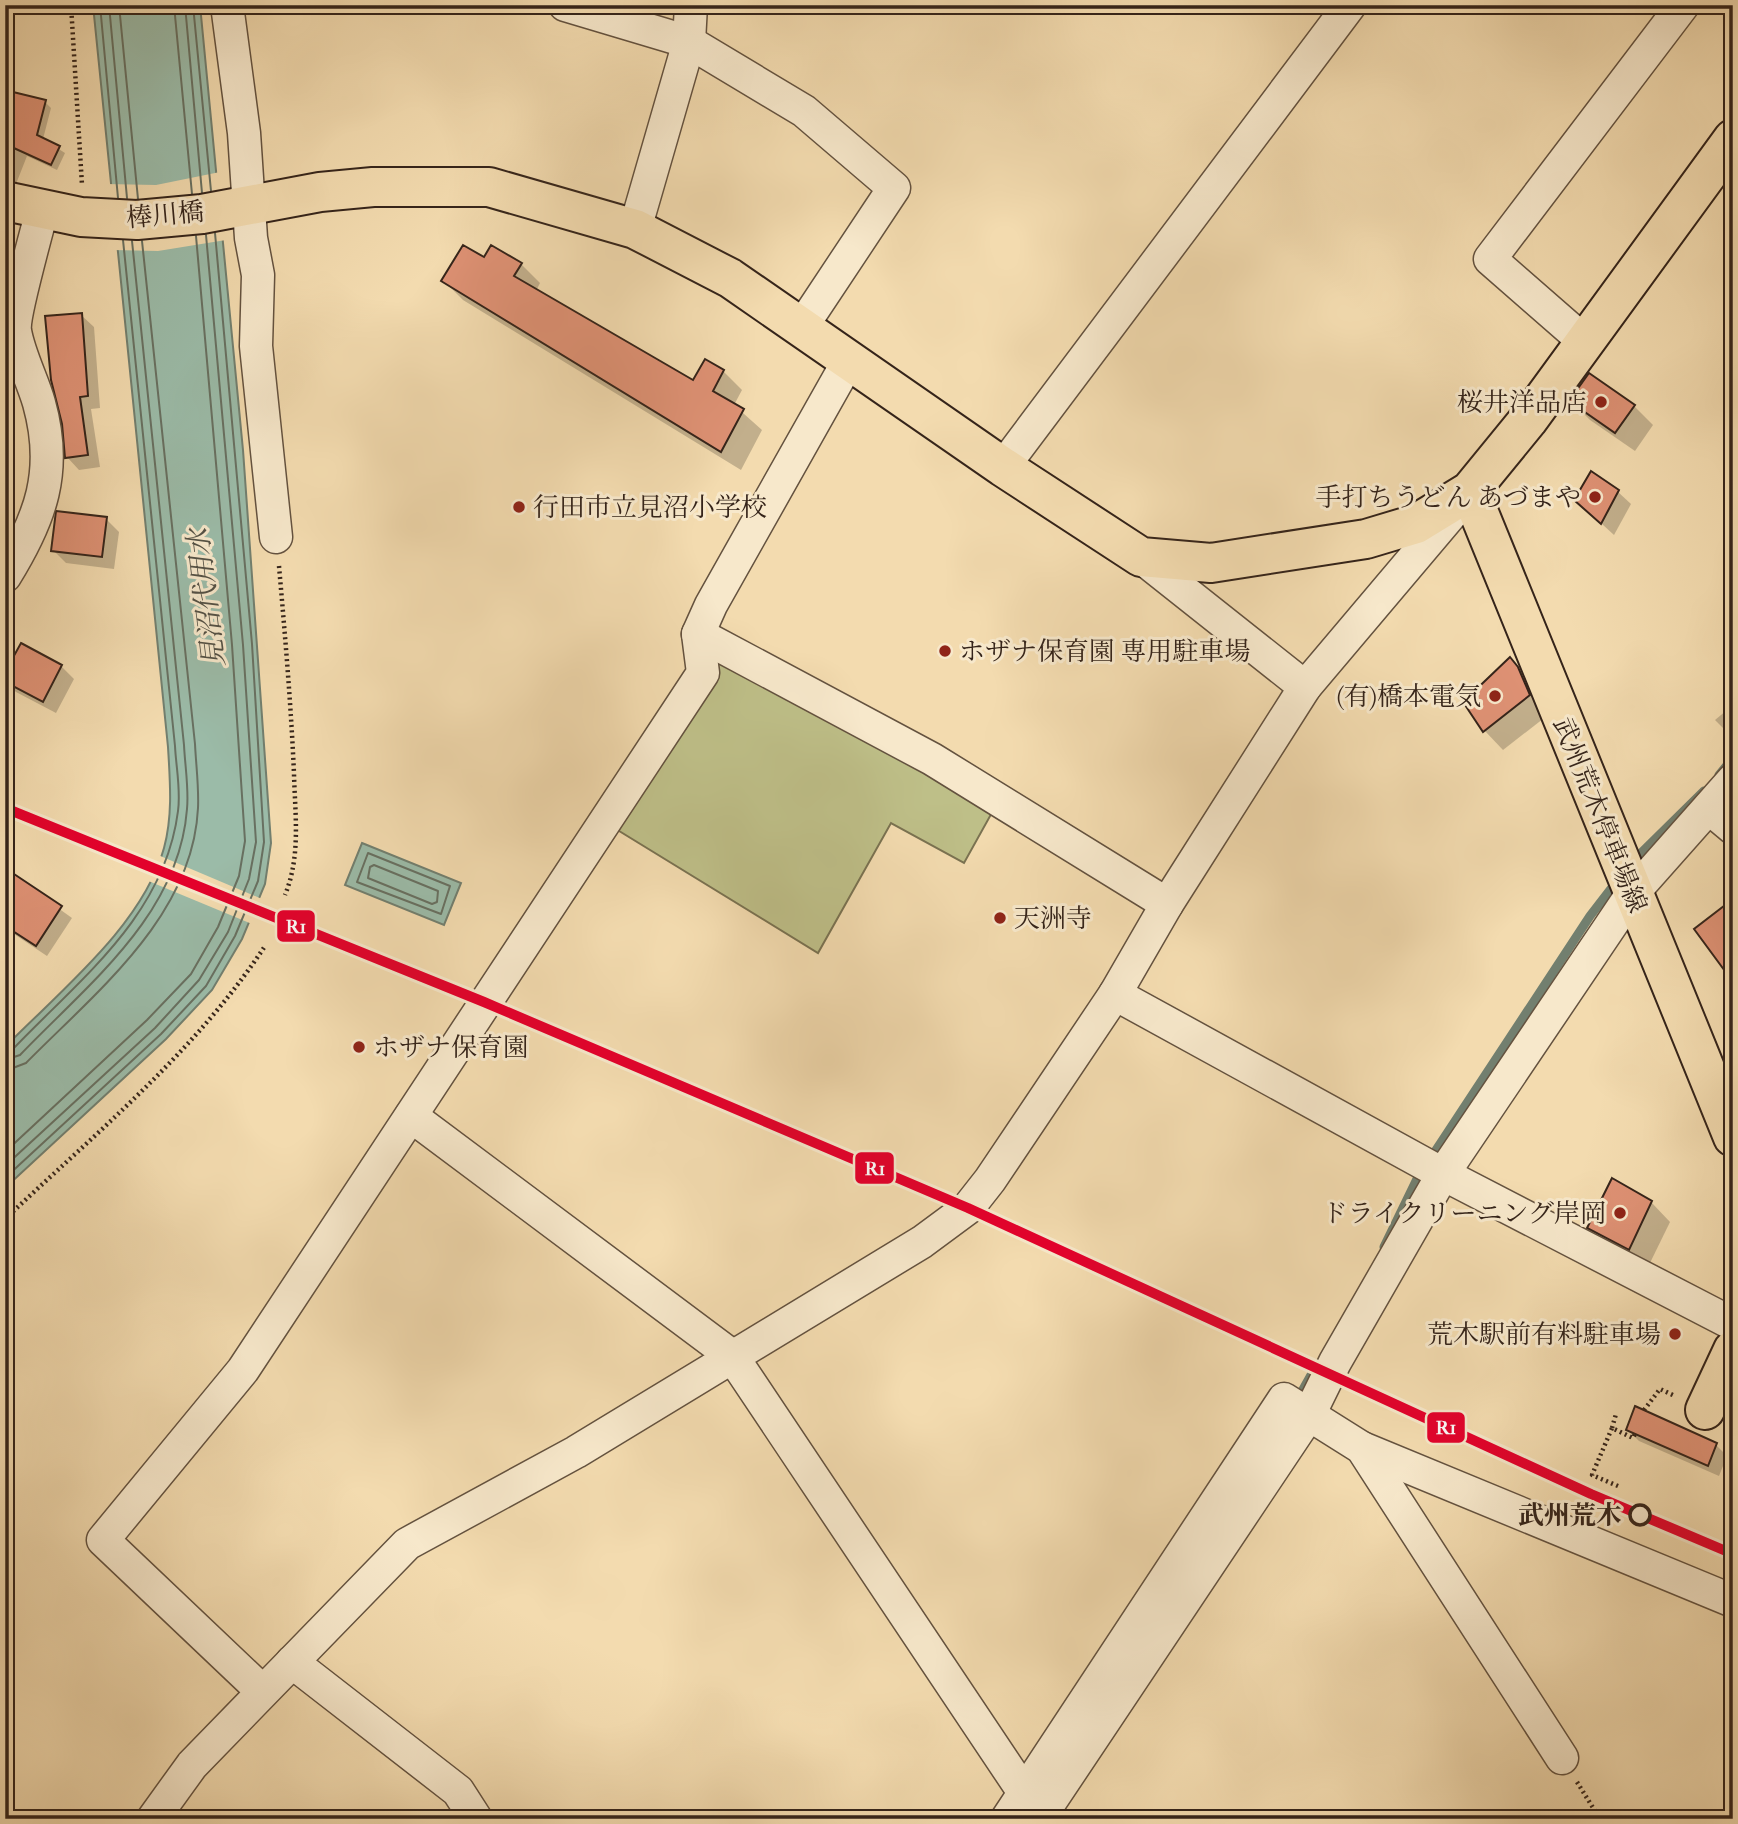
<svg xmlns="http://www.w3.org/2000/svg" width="1738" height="1824" viewBox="0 0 1738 1824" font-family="'IM FELL French Canon','Noto Serif JP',serif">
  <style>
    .green { fill: #bebf88; stroke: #7a7251; stroke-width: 2 }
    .water { fill: #9bbba8; stroke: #727f6f; stroke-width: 2 }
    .pier { fill: #f3dbaf }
    .shadow { fill: #0003 }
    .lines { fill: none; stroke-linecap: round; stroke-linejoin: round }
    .shore { stroke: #687061; stroke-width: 2 }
    .stream { stroke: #727f6f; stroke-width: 9 }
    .building { fill: #de9174; stroke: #35241a; stroke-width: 2 }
    .minor-casing { stroke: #64523f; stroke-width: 35 }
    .major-casing { stroke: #35241a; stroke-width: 42 }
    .path { stroke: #35241a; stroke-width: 4.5; stroke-dasharray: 2 3.5; stroke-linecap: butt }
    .minor { stroke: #f7e8cb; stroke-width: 32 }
    .major { stroke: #f3dbaf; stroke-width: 38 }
    .rail-1-casing { stroke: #f7e8cb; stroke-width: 16 }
    .rail-1 { stroke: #e4002b; stroke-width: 10 }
    .poi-dot { fill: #8f2418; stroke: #f7e8cb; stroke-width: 2.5 }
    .stop-dot { fill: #f7e8cb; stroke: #35241a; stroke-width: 3.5 }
    .labels { text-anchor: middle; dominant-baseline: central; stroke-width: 6; stroke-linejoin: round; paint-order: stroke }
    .street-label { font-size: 26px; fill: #35241a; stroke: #f7e8cb }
    .poi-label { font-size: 26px; fill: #35241a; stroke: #f7e8cb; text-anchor: end }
    .stop-label { font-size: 26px; font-weight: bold; fill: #35241a; stroke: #f7e8cb; text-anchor: end }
    .water-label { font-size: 28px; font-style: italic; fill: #545145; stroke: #f7e8cb }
    .line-badge { stroke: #f7e8cb; stroke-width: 2.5 }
    .badge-label { font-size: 19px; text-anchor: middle; font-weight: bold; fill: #fff }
  </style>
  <rect width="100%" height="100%" fill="#f3dbaf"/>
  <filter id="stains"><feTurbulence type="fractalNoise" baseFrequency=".00286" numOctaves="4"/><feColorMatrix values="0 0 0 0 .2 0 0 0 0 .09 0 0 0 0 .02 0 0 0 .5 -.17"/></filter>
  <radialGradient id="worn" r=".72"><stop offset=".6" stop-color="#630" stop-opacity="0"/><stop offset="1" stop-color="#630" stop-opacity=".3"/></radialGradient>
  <polygon class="green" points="721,657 994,809 964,863 891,823 818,953 611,826"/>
  <g class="water">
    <path d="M93,5H200L243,450L271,843L265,884L242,939L212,990L166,1039L5,1188V1047C60,991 143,925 164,848C173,815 170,781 168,747Z"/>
    <polygon points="362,843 461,883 444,925 345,885"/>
  </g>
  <g class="pier">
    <polygon points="220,172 226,240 158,251 113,250 106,184 156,185"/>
    <polygon points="158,855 262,899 252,924 146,880"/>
  </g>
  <g class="shadow">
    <polygon points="17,94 45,102 51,108 43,139 65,153 57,170 27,156 16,184 5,181 5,109"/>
    <polygon points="484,260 521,264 540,283 536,291 694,382 723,371 742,390 734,405 762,430 741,470 463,300 444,281"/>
    <polygon points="81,315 94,327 100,408 91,409 100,467 79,470 67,457"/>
    <polygon points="1571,401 1634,406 1653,425 1635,451 1590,420"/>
    <polygon points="1618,492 1631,504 1614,535 1589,512"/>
    <polygon points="106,519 119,532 114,569 66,563 53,550"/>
    <polygon points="21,645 61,666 74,679 56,713 16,692 7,684 5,688 5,676"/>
    <polygon points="1510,659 1529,678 1548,715 1503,750 1484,730"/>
    <polygon points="1733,705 1733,738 1715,720"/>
    <polygon points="5,870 72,918 47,956 5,928"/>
    <polygon points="1651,1202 1670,1222 1648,1267 1608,1247 1589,1227"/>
    <polygon points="1628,1430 1716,1445 1727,1456 1719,1476 1639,1441"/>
  </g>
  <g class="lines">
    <g class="shore">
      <polyline points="100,5 118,198"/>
      <polyline points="109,5 127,198"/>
      <polyline points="119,5 138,199"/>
      <polyline points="174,5 192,194"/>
      <polyline points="185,5 202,193"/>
      <polyline points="193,5 211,191"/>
      <polygon points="368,853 450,886 441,914 357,882"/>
      <polygon points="374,865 438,891 437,902 432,904 368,878 370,867"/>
      <path d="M5,1052L13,1049C81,978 165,915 178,811C181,790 176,767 175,746L123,240"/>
      <path d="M5,1060L20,1055C88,984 179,915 187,809C189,789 185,766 184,745L132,241"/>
      <path d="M5,1071L26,1063C96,992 193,916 198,808C199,787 196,765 195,744L142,241"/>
      <polyline points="5,1152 147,1020 191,974 218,927 239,876 245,841 232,645 196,236"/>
      <polyline points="5,1166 155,1028 199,980 228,932 249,879 256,842 243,645 206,235"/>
      <polyline points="5,1178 161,1034 206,986 235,936 258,881 264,842 252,644 215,233"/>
    </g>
    <g class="stream">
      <polyline points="1719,775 1733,758"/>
      <polyline points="1632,862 1704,791"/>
      <polyline points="1384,1247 1417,1179 1590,916 1617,881"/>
      <polyline points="1296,1402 1315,1368"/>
    </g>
  </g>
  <g class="building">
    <polygon points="13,92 46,100 37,135 60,146 51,165 5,144 5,123"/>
    <polygon points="463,245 484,257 491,245 522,263 514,276 693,380 705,359 724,370 713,391 744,409 721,452 441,281"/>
    <polygon points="82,313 88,396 80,397 88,455 65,458 62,424 51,380 45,316"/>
    <polygon points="1589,373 1635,405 1615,433 1569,401"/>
    <polygon points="1591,471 1619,490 1601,524 1574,500"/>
    <polygon points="56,511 107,517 102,557 51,551"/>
    <polygon points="21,643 62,665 43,702 5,682 5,672"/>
    <polygon points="1510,657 1518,667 1530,695 1483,732 1463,702"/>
    <polygon points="5,868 62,906 36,946 5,926"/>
    <polygon points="1733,899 1733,982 1694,929"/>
    <polygon points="1612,1178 1652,1201 1629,1250 1587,1228"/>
    <polygon points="1635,1406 1717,1443 1708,1466 1626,1430"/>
  </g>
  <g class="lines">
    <defs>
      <g id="minor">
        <polyline points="227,5 244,133 251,238 258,275 256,346 276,537"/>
        <polyline points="565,5 689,42 804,111 894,188 801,328"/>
        <polyline points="635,229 689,42 691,5"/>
        <polyline points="1585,342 1490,259 1683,5"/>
        <polyline points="1003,467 1350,5"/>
        <polyline points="1141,557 1305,687"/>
        <path d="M5,576C41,518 58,471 39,403C32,379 19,355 15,331C13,317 37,230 42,211"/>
        <polyline points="698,634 932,759 1167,904"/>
        <polyline points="1709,808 1733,828"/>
        <polyline points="1115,994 1443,1174 1733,1324"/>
        <polyline points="411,1116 732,1356 1035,1809"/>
        <polyline points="1362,1448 1733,1601"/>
        <polyline points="292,1662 458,1791 476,1819"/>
        <polyline points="262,1691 103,1540 243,1370 703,673 698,634 711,605 849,360"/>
        <polyline points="1040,1817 1310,1413 1335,1362 1443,1174 1632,894 1733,780"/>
        <polyline points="153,1819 192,1765 407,1544 576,1452 922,1242 968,1208 990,1180 1115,994 1167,904 1305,687 1458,506"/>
        <polyline points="1007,1819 1284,1399 1362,1448 1562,1758"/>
      </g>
      <g id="major">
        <polyline points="5,201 81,217 137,220 202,214 320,192 373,187 489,187 635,229 730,278 1003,467 1141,557 1211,563 1366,539 1416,524 1470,491 1528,420 1733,139"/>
        <polyline points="1470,491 1733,1137"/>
        <polyline points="1705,1410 1733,1350"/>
      </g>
    </defs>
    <use href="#minor" class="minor-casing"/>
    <use href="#major" class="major-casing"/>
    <g class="path">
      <polyline points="71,5 82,185"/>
      <path d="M279,566C285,635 291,704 294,774C295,815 301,856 285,895"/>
      <path d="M5,1219C96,1133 196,1051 265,946"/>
      <polyline points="1644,1410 1660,1389 1675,1396"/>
      <polyline points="1612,1428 1616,1414"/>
      <polyline points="1618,1486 1592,1475 1612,1428 1633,1438 1635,1434"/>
      <polyline points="1577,1782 1600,1819"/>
    </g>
    <use href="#minor" class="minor"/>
    <use href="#major" class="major"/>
    <defs>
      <polyline id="rail-1" points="5,808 484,1002 968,1208 1591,1494 1733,1554"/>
    </defs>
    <use href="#rail-1" class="rail-1-casing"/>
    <use href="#rail-1" class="rail-1"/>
  </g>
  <g class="poi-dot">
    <circle cx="1601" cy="402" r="7"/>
    <circle cx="1595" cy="497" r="7"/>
    <circle cx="519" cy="507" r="7"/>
    <circle cx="945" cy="651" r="7"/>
    <circle cx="1495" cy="696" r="7"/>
    <circle cx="1000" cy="918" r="7"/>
    <circle cx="359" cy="1047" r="7"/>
    <circle cx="1620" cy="1213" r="7"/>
    <circle cx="1675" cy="1334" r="7"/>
  </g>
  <circle class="stop-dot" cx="1640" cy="1515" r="10"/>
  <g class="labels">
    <g class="street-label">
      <text transform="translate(165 215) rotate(-5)">棒川橋</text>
      <text transform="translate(1600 815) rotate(68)">武州荒木停車場線</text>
    </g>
    <g class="poi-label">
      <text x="1587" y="402">桜井洋品店</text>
      <text x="1581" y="497">手打ちうどん あづまや</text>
      <text x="533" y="507" text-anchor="start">行田市立見沼小学校</text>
      <text x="959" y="651" text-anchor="start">ホザナ保育園 専用駐車場</text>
      <text x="1481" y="696">(有)橋本電気</text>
      <text x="1014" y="918" text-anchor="start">天洲寺</text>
      <text x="373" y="1047" text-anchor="start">ホザナ保育園</text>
      <text x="1606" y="1213">ドライクリーニング岸岡</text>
      <text x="1661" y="1334">荒木駅前有料駐車場</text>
    </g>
    <g class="stop-label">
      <text x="1622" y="1515">武州荒木</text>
    </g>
    <g class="water-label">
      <text transform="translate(206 598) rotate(-97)">見沼代用水</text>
    </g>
  </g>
  <g class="line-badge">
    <rect x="276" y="909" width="40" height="34" rx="7" fill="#e4002b"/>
    <rect x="854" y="1151" width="41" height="34" rx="7" fill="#e4002b"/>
    <rect x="1426" y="1411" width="40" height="33" rx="7" fill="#e4002b"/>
  </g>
  <g class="badge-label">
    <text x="296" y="933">R1</text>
    <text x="875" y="1175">R1</text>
    <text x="1446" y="1434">R1</text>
  </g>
  <rect width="1738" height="1824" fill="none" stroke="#f3dbaf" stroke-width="28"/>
  <rect x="7" y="7" width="1724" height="1810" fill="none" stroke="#35241a" stroke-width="3.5"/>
  <rect x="14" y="14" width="1710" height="1796" fill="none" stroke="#35241a" stroke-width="2"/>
  <rect width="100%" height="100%" filter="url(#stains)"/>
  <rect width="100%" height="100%" fill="url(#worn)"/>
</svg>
